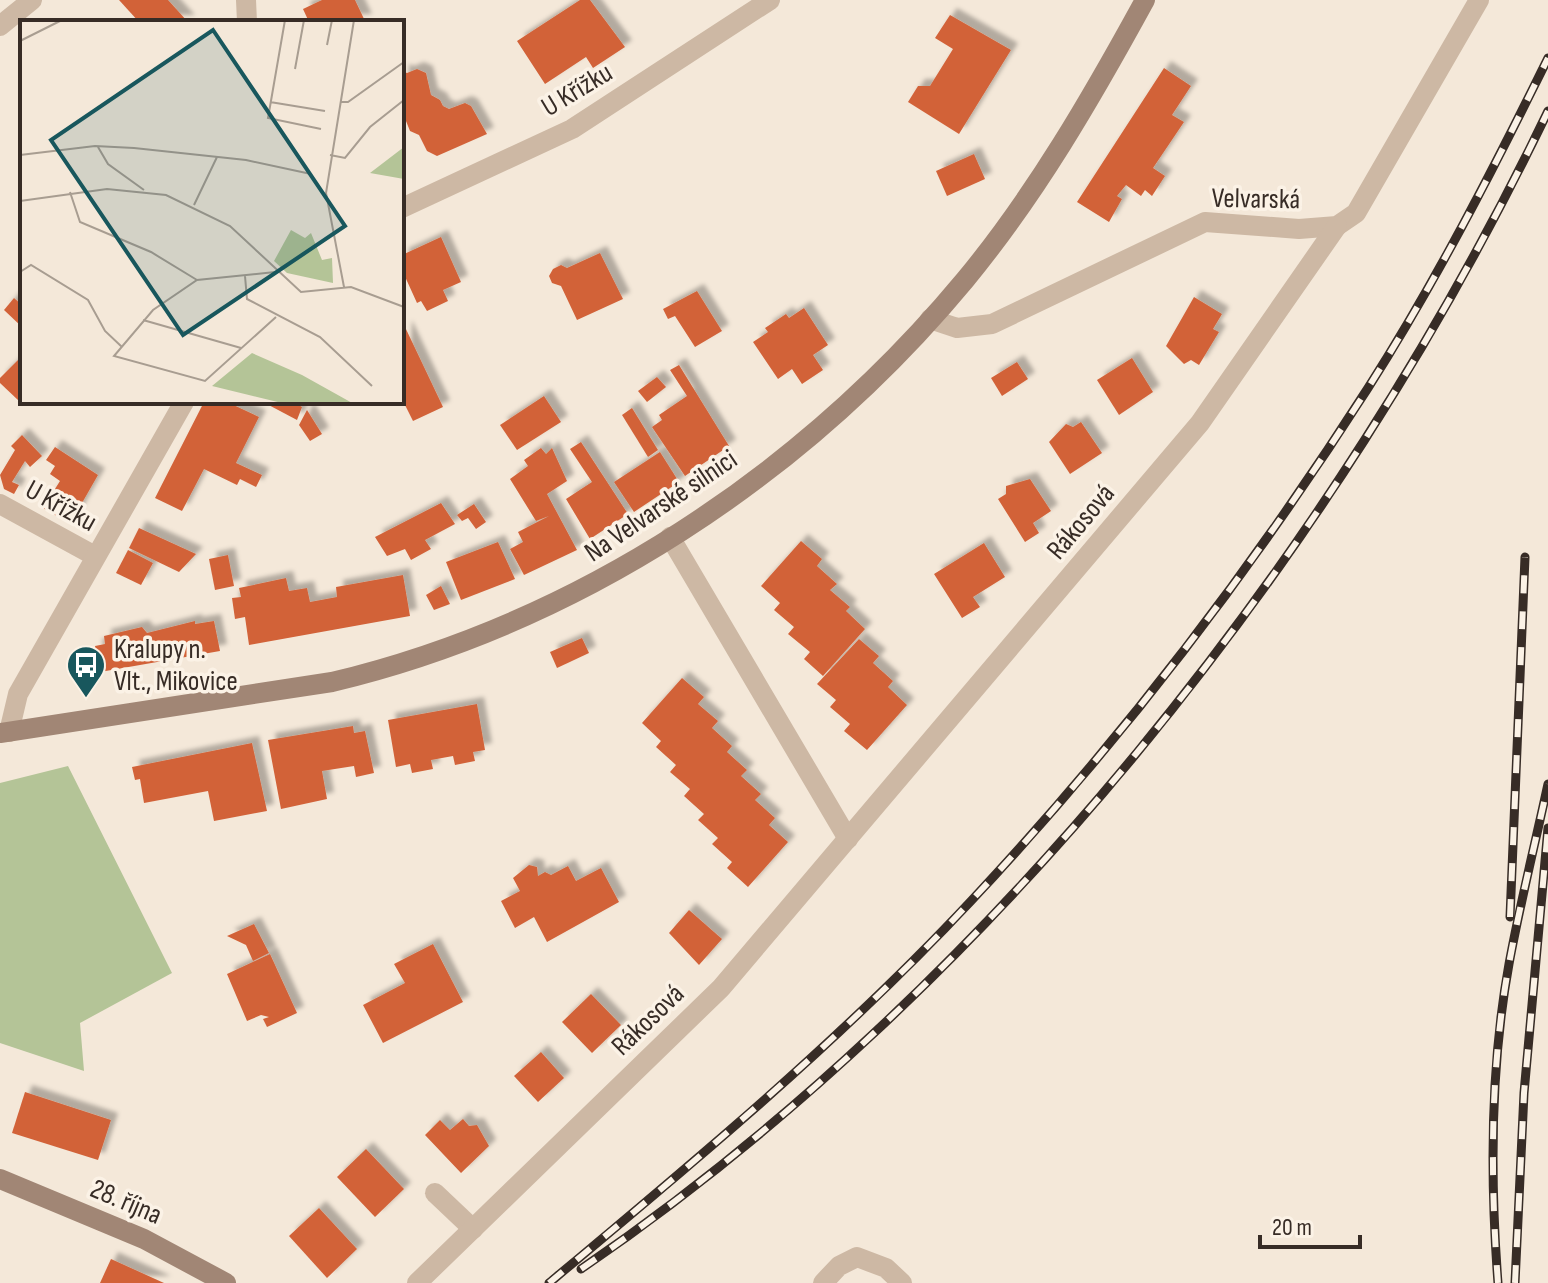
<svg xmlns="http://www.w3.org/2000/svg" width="1548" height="1283" viewBox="0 0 1548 1283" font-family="'Sofia Sans Condensed',sans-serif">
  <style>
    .green { fill: #b4c497 }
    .building { fill: #d26239; filter: url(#shadow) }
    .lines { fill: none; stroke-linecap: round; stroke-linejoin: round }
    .service { stroke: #cdb8a4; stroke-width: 20 }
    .minor { stroke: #cdb8a4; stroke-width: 20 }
    .secondary { stroke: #a18675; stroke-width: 20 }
    .rail-casing { stroke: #372c26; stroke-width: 9 }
    .rail { stroke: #fbf2e6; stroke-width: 6; stroke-dasharray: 18; stroke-linecap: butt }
    .labels { text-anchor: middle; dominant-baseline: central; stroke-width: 7; stroke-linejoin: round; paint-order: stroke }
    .street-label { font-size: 28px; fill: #372c26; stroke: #fbf2e6 }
    .poi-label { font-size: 28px; fill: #372c26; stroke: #fbf2e6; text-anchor: start }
    .inset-road { fill: none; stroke: #a89d91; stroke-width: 2 }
    .view { fill: #18575d; fill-opacity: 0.15; stroke: #18575d; stroke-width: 4 }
    .inset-edge { fill: none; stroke: #372c26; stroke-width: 4 }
  </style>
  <defs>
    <filter id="shadow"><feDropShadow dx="7" dy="-7" stdDeviation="2" flood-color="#0004"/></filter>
  </defs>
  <rect width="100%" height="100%" fill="#f4e8d9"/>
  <polygon class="green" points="68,766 172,973 80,1023 84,1071 0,1043 0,783"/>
  <g class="building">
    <polygon points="119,0 168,0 188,22 139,22"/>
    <polygon points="322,0 355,0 365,21 309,22 303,9"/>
    <polygon points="580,0 590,0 625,47 593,68 586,57 545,84 517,41"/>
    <polygon points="950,15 1011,50 959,134 908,102 918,86 930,86 953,49 935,38"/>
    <polygon points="1164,68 1191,86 1172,115 1184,122 1153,168 1165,176 1152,196 1145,190 1141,196 1126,185 1117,196 1122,199 1109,222 1077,202"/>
    <polygon points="417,69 426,73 431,95 440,100 443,106 449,109 465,103 471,106 487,134 437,156 427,151 419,135 410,131 402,111 402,71 407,73"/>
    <polygon points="974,154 985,179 947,196 936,171"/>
    <polygon points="441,237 461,282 443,290 448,301 427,311 421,301 417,303 402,270 402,255"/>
    <polygon points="600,253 623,299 577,320 561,286 552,283 549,276 553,269 561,265 567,268"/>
    <polygon points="697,291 722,331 695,347 675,316 668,319 663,309"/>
    <polygon points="1194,297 1222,314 1213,329 1219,332 1199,365 1191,360 1184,364 1166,346"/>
    <polygon points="14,298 22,305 22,327 4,310"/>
    <polygon points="804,308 828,345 813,355 823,370 802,384 792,369 778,379 753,342 768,332 765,328 786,314 789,318"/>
    <polygon points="405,327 443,407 413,421 402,399"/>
    <polygon points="22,356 22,398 19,401 0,383 0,378"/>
    <polygon points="1132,358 1153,392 1119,415 1097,380"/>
    <polygon points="1017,362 1028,379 1002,396 991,378"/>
    <polygon points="679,365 729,446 685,476 652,427 662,420 659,415 687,396 670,370"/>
    <polygon points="657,377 666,387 647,402 638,391"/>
    <polygon points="544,396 561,422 517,450 500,425"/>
    <polygon points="204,402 227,402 259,417 236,463 262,475 256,487 240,479 237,485 204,469 182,511 155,498"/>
    <polygon points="263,402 293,402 302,407 297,420"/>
    <polygon points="632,408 658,450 648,457 622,415"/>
    <polygon points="307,410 322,434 310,441 299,425"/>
    <polygon points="1081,422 1102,453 1070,474 1049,442 1066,424 1073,427"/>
    <polygon points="22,435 42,456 30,467 25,461 12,482 19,485 14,494 4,489 0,475 15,450 11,446"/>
    <polygon points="581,442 628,514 590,539 566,499 592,482 570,449"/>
    <polygon points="55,447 98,475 70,524 43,508 60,481 50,474 55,466 46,460"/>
    <polygon points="541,448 546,454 552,448 567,481 547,494 577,550 524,575 510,549 523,542 518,532 549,516 536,521 510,479 528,466 524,460"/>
    <polygon points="660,452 679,482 634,512 614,482"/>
    <polygon points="1030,479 1051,511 1033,523 1039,533 1025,542 998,499 1006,494 1006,486"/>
    <polygon points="441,503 455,524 425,540 431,549 411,560 405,549 387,556 375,537"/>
    <polygon points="474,504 486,522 476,529 468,518 462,521 457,515"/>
    <polygon points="139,528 196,554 179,572 129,548"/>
    <polygon points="801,541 822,559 817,566 837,584 830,590 850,607 846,611 865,629 823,676 804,659 810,652 788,634 794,627 774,610 780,603 761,586"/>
    <polygon points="498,542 515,579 461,600 446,562"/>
    <polygon points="984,543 1005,577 973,597 980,607 962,618 934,574"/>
    <polygon points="128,550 153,563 141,585 116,573"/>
    <polygon points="228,555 234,586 215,590 209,559"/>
    <polygon points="403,575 410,616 249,645 245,617 235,619 232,598 241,597 239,588 286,578 289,591 307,588 310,602 337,597 336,587"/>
    <polygon points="441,586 450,604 434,610 426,595"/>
    <polygon points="195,621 195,624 214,621 220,651 100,672 95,646 105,644 104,636 142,627 147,633"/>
    <polygon points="582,638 589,653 557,668 550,652"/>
    <polygon points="859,639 879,656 873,663 893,681 888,687 907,705 867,750 844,731 850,724 830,707 836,700 817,684"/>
    <polygon points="682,678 704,697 698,704 718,721 712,728 732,746 727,752 747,770 741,776 761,794 755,800 775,818 769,825 788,842 748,887 727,868 732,862 712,844 718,838 698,820 704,814 684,796 690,789 670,772 676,765 656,747 661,741 642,723"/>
    <polygon points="477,704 485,750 473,752 475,761 455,765 453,756 431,760 433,769 412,773 410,764 396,767 388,720"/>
    <polygon points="353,726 354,733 365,731 374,773 356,777 354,766 322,771 327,799 281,809 268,740"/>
    <polygon points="252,743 267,811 214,821 208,791 144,803 140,779 135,780 132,767"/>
    <polygon points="529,865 537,867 538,876 545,872 551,875 568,866 576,881 601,868 619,902 547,942 534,917 515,928 501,901 520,891 513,878"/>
    <polygon points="689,910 722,939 699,965 669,933"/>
    <polygon points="254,924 269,953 253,961 246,945 227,936"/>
    <polygon points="433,944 463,1002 383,1043 363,1005 405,983 394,964"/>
    <polygon points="270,954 297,1013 267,1027 263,1019 269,1017 261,1015 247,1021 227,974"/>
    <polygon points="591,994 621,1025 592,1053 562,1022"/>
    <polygon points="541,1052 564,1078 538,1102 514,1076"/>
    <polygon points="25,1092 111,1120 98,1160 12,1133"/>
    <polygon points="463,1119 469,1126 477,1125 489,1146 461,1173 425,1135 440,1120 450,1130"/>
    <polygon points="366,1149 404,1189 375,1217 337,1177"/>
    <polygon points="319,1208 357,1249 327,1278 289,1236"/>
    <polygon points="111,1259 164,1283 100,1283"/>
  </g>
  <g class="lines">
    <polyline class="service" points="823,1283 839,1266 857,1257 886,1268 902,1283"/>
    <g class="minor">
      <polyline points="246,0 247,22"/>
      <polyline points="0,26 32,0"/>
      <polyline points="402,208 572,129 770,0"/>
      <polyline points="930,319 957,328 992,324 1205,222 1299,229 1337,226 1356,213 1479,0"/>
      <polyline points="0,504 95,556"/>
      <polyline points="670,537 848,839"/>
      <polyline points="9,732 18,694 184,402"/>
      <polyline points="435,1193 473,1229"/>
      <polyline points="417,1283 721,988 1200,423 1337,226"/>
    </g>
    <g class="secondary">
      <path d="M0,733L332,682C579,623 804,474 965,280C1036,194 1092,97 1145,0"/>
      <polyline points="0,1179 144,1239 226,1283"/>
    </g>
    <defs>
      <g id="rail">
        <polyline points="1510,917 1525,557"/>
        <path d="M581,1269C988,991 1336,554 1548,111"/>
        <path d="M549,1283C694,1162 842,1039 971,901C1119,743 1251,571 1368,388C1435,283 1493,170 1548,58"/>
        <path d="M1498,1283C1490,1178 1490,1068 1509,964C1520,904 1535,844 1548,784"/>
        <polyline points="1515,1283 1524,1093 1548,828"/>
      </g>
    </defs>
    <use href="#rail" class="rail-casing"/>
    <use href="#rail" class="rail"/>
  </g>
  <defs>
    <symbol id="bus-pin" viewBox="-11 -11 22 30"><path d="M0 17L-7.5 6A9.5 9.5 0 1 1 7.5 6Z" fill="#18575d" stroke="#fbf2e6"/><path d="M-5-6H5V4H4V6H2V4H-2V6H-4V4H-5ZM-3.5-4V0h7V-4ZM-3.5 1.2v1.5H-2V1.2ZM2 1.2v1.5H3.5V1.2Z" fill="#fff"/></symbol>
  </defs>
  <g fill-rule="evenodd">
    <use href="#bus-pin" x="64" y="643" width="44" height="60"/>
  </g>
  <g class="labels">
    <g class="street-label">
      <text transform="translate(577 90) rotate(-31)">U Křížku</text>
      <text transform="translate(1256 199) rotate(1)">Velvarská</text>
      <text transform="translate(61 506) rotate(29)">U Křížku</text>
      <text transform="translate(661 506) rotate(-34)">Na Velvarské silnici</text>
      <text transform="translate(1081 522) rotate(-50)">Rákosová</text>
      <text transform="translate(648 1020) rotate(-44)">Rákosová</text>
      <text transform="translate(126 1202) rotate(23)">28. října</text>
    </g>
    <g class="poi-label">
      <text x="114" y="649">Kralupy n.<tspan x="114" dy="32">Vlt., Mikovice</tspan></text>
    </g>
  </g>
  <g transform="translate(20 20)">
    <rect width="384" height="384" fill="#f4e8d9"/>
    <path d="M384,127V159L350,153ZM271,210L285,218L291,213L302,240L312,238L313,263L267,253L254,241ZM232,333L282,355L334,384H266L192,366Z" fill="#b4c497"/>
    <path class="inset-road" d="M265,0L248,98L301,109M0,21L42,0M307,25L312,0M275,49L284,0M250,82L305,91M320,82H328L384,42M78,127L88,144L124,170M0,135L75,126L114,128L226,140L291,154M310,135L325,138L350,107L384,80M50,172L60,202L131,232L177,260M0,181L87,169L146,175L210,206L281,272L331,267L384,287M174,185L197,137M0,252L11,245L68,280L85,311L102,327M255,252L177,260L133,290L94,336L185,361L256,297M225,256L227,279L300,317L352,366M324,267L306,173L334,0M123,300L221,328"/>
    <path class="view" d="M193,10L325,206L163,315L31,120Z"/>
    <rect width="384" height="384" class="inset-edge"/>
  </g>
  <path d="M1260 1235v12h100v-12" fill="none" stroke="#372c26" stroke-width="4"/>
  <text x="1272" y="1235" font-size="24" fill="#372c26" stroke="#fbf2e6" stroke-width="6" paint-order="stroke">20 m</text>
</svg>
